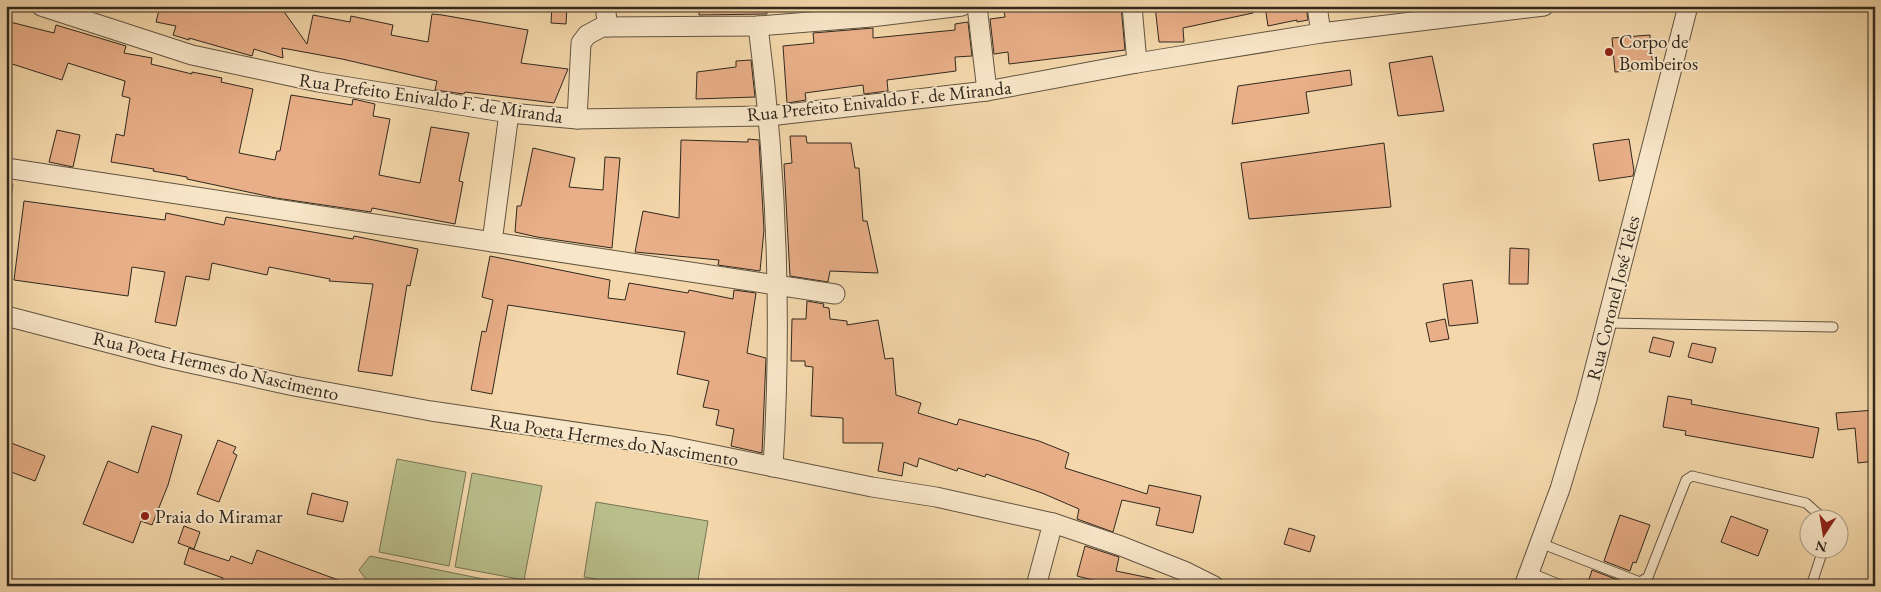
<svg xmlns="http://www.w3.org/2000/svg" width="1881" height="592" viewBox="0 0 1881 592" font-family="'EB Garamond',serif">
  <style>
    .green { fill: #b9bf8b; stroke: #747454 }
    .building { fill: #e9af88; stroke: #30281e }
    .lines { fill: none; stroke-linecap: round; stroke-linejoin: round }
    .service-casing { stroke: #615441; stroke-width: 11 }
    .minor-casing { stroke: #615441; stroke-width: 21 }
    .service { stroke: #f8e6c8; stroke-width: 9 }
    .minor { stroke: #f8e6c8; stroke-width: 19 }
    .poi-dot { fill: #8f2418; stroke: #f8e6c8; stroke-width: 2 }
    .labels { text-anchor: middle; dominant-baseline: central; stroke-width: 4; stroke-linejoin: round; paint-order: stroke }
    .poi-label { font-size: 19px; fill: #30281e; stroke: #f8e6c8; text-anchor: start }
    .street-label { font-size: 19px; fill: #30281e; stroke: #f8e6c8 }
  </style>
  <rect width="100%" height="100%" fill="#f4d8ab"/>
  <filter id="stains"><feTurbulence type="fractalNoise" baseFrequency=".004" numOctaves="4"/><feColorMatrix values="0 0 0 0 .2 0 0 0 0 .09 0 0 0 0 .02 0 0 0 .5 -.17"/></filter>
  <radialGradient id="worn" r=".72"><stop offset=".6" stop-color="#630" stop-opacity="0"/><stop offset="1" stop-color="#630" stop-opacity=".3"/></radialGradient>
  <g class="green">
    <polygon points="6,183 13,184 6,246"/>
    <polygon points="397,459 466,472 449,566 379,552"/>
    <polygon points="472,473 542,486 524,580 455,567"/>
    <polygon points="596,502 708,521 697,586 635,586 584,577"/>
    <polygon points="370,556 488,580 487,586 378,586 369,583 359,570"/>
  </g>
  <g class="building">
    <polygon points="160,6 280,6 307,44 313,15 350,22 351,16 393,25 391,35 428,42 432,14 442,15 528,30 521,63 568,69 554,103 465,92 464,94 435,90 437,81 342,59 282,48 283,58 254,49 252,56 189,38 189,40 173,35 176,26 156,22"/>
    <polygon points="552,6 567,6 566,24 551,23"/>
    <polygon points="699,6 767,6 767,14 699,15"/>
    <polygon points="811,6 864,6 811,10"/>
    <polygon points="1003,6 1121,6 1125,50 1009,64 1008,52 994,54 990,19 1005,17"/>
    <polygon points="1155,6 1253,6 1253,13 1183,28 1184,42 1159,42"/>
    <polygon points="1265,6 1306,6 1308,20 1297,22 1297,20 1268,26"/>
    <polygon points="6,21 54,33 56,25 126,46 124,53 152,58 151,64 192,74 192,72 222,78 221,82 253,89 239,153 275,160 277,151 280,151 291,95 352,105 353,99 375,104 373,116 390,119 379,175 420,183 431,127 469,133 459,181 463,182 455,224 372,208 371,212 276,198 187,179 187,177 153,171 154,169 111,162 116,134 124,136 130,98 122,96 125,81 68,63 62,80 6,62"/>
    <polygon points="968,22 972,56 955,57 956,71 887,80 888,91 864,94 863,85 805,93 806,100 787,103 783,46 814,43 813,33 873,28 873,38 955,30 955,24"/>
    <polygon points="1650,35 1653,69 1615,72 1612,38"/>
    <polygon points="1432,56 1444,111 1398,116 1389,63"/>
    <polygon points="751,60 755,97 696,99 697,72 736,67 736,61"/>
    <polygon points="1350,70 1352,85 1306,92 1309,113 1232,124 1238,86"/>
    <polygon points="57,130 80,135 73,167 49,162"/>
    <polygon points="790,136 806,136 807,143 851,143 855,168 859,168 863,221 867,221 878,273 830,271 828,282 790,276 784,164 792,163"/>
    <polygon points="748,139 759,140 764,230 760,271 718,265 719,260 635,252 643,211 679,218 681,140 748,142"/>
    <polygon points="1629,139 1634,171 1633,176 1599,181 1593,144"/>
    <polygon points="1384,143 1391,207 1249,219 1241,163"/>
    <polygon points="533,148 575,158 569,187 603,190 605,157 620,158 612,248 537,237 515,232 517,206 521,206"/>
    <polygon points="24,201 165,220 166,213 224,225 226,217 353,239 354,236 418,249 410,286 407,285 392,376 358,371 373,284 329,281 330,279 269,267 267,275 212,263 209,280 186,276 176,326 155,322 165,272 132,267 128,296 14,280"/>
    <polygon points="1510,248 1529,249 1528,284 1509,284"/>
    <polygon points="490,256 610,280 608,298 625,300 629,283 688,293 689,290 733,299 734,290 756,293 747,353 766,358 762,453 731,446 734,429 716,425 719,410 703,407 709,381 677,374 685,332 508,305 492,394 471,390 482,331 486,332 493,300 482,297"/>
    <polygon points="1472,280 1478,323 1449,326 1443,284"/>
    <polygon points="807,301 824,304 823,307 829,308 830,319 847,321 847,325 878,320 885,359 893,358 896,395 921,403 918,413 957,425 959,419 1039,441 1069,453 1065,468 1147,494 1149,485 1201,496 1193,533 1156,525 1160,508 1122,500 1113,532 1077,519 1079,509 1042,493 986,474 985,477 958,468 957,471 919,458 917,467 904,462 902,476 878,471 883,443 843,443 843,418 811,416 813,367 805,366 805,361 791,361 792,319 806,319"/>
    <polygon points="1445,319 1449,339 1430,342 1426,323"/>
    <polygon points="1653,337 1674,342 1670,357 1649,352"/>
    <polygon points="1692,343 1716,348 1712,363 1688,357"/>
    <polygon points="1668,396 1692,400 1691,404 1819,428 1813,458 1685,435 1686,431 1663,427"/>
    <polygon points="1875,410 1875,461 1858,463 1855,428 1838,430 1836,413"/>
    <polygon points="152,426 182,435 168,485 152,525 141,521 133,543 83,524 108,461 138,473"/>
    <polygon points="218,440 236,447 233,453 237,455 219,502 197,494"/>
    <polygon points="6,441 45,456 35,481 6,470"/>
    <polygon points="312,493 348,502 343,522 307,514"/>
    <polygon points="1620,515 1650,525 1636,563 1633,562 1630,571 1604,561"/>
    <polygon points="1731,516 1768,530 1758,556 1721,542"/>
    <polygon points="184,526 200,532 194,549 178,543"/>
    <polygon points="1289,528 1315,536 1310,552 1284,544"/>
    <polygon points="1085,546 1119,557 1116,571 1155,579 1154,586 1117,586 1077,576"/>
    <polygon points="189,548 229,561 231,556 252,564 257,550 349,584 349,586 220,586 223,578 184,564"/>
    <polygon points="1592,570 1631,585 1631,586 1587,586"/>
  </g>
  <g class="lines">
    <defs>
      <g id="service">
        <polyline points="1607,323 1833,327"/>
        <polyline points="1540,543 1640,582 1648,577 1686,480 1692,476 1806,503 1825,520"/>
        <polyline points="1529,572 1563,586"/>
        <polyline points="1811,586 1823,550"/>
      </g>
      <g id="minor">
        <polyline points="41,6 192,55 318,82 509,113 577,119 769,116 987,91 1137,63 1321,33 1544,6"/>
        <polyline points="605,6 608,27"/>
        <polyline points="977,6 987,91"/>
        <polyline points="1132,6 1137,63"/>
        <polyline points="1317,6 1321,33"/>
        <path d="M758,26C777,172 782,320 773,467"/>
        <polyline points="577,119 581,43 587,35 602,27 758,26 871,17 962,6"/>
        <polyline points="6,168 835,294"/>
        <polyline points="492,242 509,113"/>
        <polyline points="6,316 167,358 294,386 431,411 671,446 872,487 936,497 1053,523 1121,546 1184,571 1214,586"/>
        <polyline points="1036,586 1053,523"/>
        <polyline points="1524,586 1560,489 1587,399 1688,6"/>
      </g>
    </defs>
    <use href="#service" class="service-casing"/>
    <use href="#minor" class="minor-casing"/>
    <use href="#service" class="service"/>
    <use href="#minor" class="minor"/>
  </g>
  <g class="poi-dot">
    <circle cx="1609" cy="52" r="5"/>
    <circle cx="145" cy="516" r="5"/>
  </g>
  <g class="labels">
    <g class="poi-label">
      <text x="1619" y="41">Corpo de<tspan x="1619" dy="22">Bombeiros</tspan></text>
      <text x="155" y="516">Praia do Miramar</text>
    </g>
    <g class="street-label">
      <text transform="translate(431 98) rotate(8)">Rua Prefeito Enivaldo F. de Miranda</text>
      <text transform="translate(879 101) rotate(-6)">Rua Prefeito Enivaldo F. de Miranda</text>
      <text transform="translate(1613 298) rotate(-76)">Rua Coronel José Teles</text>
      <text transform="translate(216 366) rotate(13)">Rua Poeta Hermes do Nascimento</text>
      <text transform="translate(614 440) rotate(9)">Rua Poeta Hermes do Nascimento</text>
    </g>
  </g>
  <rect width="1881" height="592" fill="none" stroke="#f4d8ab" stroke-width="25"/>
  <rect x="8" y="8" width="1866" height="577" fill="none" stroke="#30281e" stroke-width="2.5"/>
  <rect x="12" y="12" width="1856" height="567" fill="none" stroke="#30281e"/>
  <g transform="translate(1824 534) rotate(192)"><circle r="24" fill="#f8e6c8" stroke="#a89a84"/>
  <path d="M0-4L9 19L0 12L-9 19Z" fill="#8f2418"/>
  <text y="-8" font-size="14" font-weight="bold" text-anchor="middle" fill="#30281e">N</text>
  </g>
  <rect width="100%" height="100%" filter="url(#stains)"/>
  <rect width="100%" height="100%" fill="url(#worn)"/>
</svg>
